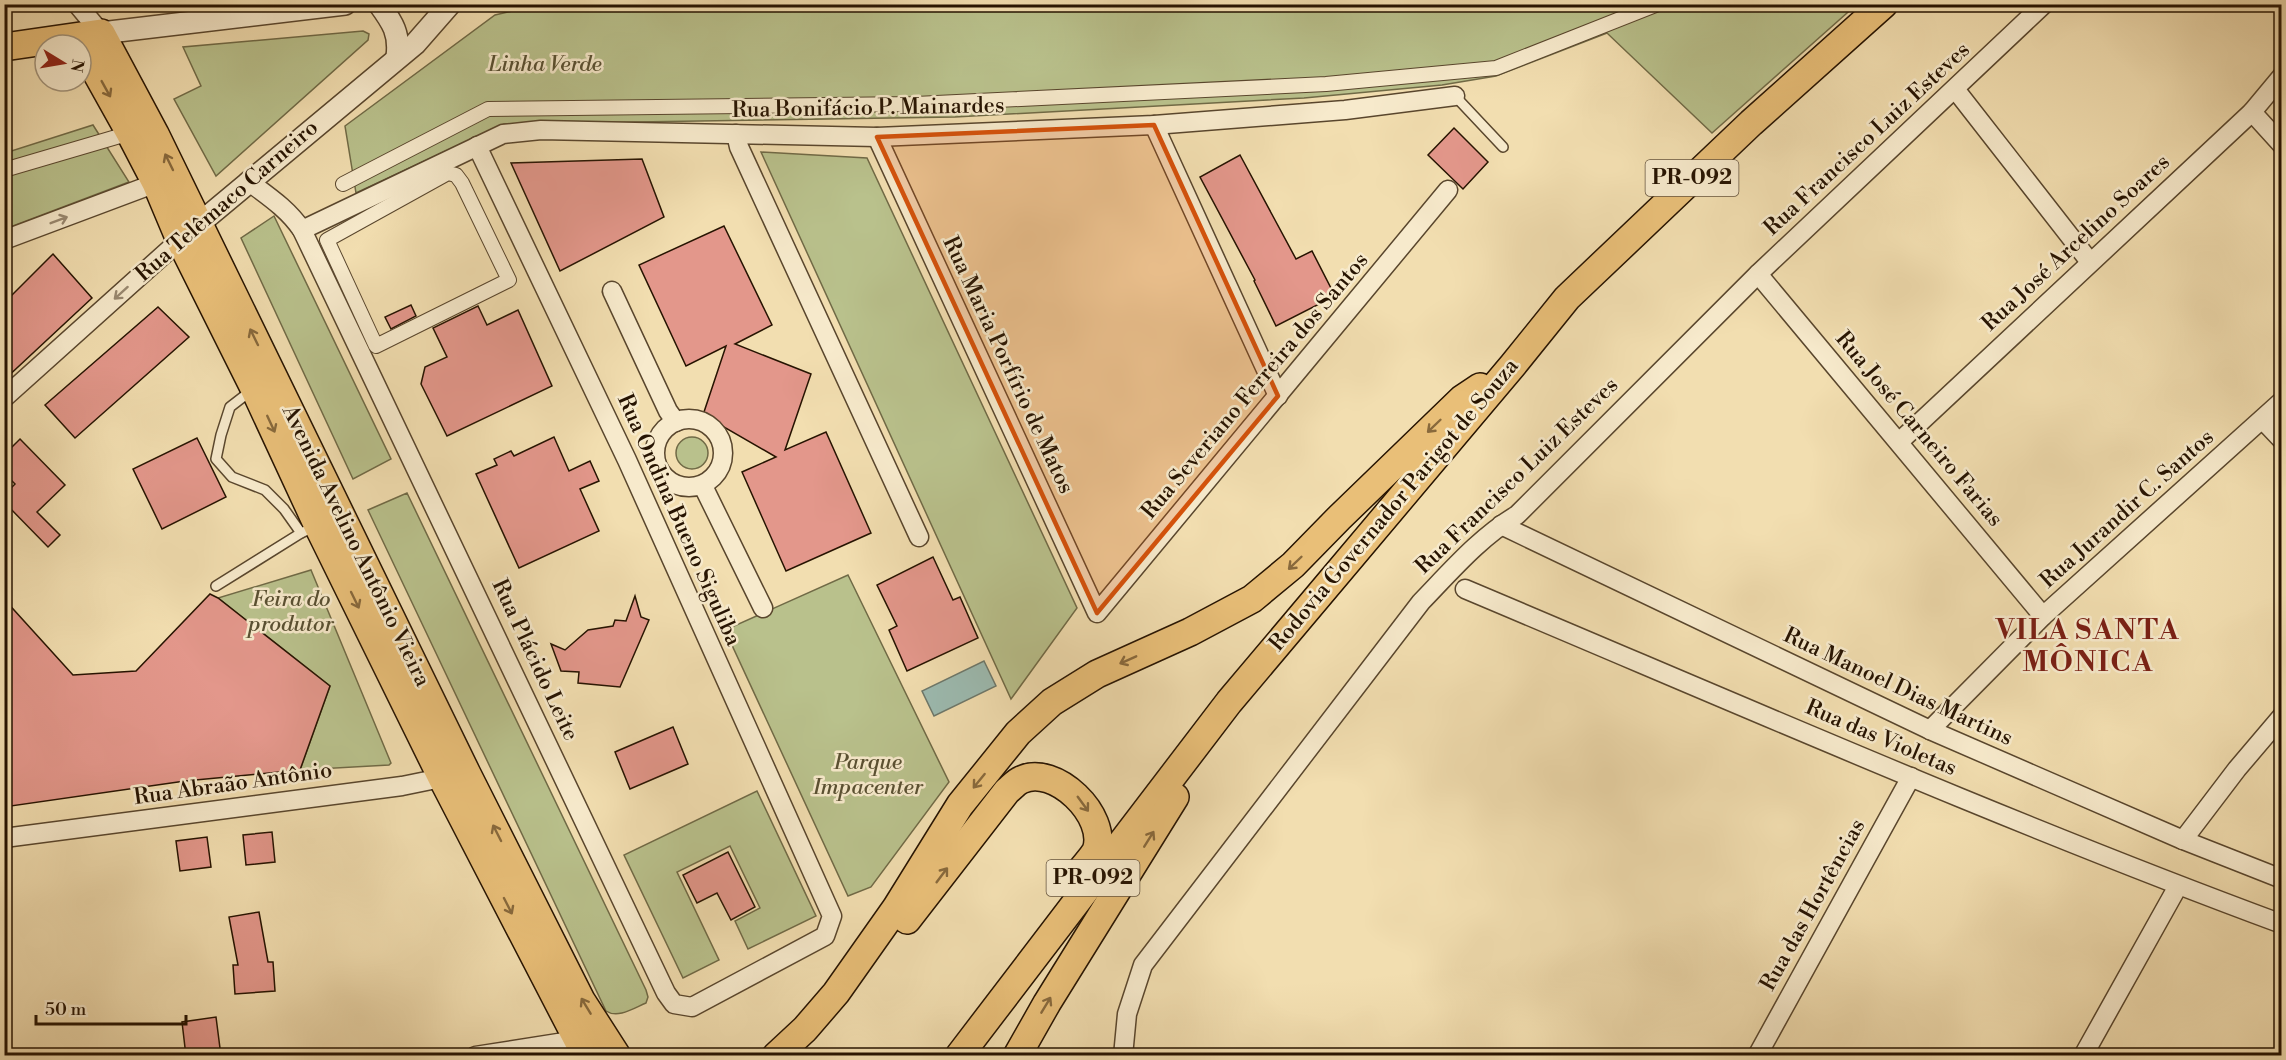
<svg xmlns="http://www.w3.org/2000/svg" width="2286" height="1060" viewBox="0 0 2286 1060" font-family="'Libre Bodoni',serif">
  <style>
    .green { fill: #b9c18c; stroke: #706a46; stroke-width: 1.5 }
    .water { fill: #9cbbb1; stroke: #6d786b; stroke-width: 1.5 }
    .building { fill: #e3978b; stroke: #261301; stroke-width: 1.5 }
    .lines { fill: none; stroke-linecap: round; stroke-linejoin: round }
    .service-casing { stroke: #59462d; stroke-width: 12 }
    .pedestrian-casing { stroke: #59462d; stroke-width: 16 }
    .minor-casing { stroke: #59462d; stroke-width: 21 }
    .tertiary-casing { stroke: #59462d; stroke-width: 24 }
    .primary-casing { stroke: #261301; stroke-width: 30 }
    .service { stroke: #f7eacc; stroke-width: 9 }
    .pedestrian { stroke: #f7eacc; stroke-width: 14 }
    .minor { stroke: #f7eacc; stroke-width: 18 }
    .tertiary { stroke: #f7eacc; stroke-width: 21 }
    .primary { stroke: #e9bf78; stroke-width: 27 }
    .oneway { stroke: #88693c }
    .oneway2 { stroke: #998971 }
    .marked { fill: #d5520b; fill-opacity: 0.2; stroke: #d5520b; stroke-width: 4.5; stroke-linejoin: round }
    .labels { text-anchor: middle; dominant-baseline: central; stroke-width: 5; stroke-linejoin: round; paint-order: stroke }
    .shield { fill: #f7eacc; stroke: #65543e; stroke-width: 1.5 }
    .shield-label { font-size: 21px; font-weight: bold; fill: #261301 }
    .park-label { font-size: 22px; font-style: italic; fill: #595032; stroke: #f7eacc }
    .street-label { font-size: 22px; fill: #261301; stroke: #f7eacc }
    .district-label { font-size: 28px; font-weight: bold; letter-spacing: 1.5px; fill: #7a1f14; stroke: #f7eacc }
  </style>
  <rect width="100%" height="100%" fill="#f2deb0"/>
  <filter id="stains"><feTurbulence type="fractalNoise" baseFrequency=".00333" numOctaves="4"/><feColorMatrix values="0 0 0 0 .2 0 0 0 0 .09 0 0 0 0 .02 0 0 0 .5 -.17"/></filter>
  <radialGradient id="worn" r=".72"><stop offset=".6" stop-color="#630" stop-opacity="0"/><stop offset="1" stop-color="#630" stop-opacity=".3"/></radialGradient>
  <g class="green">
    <polygon points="539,5 1856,5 1712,133 1607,33 1496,76 1442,85 1304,98 955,117 504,124 356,193 345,126 495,15"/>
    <polygon points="363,31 369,34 368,40 216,176 174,99 201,86 183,47"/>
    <polygon points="93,125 129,182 5,229 5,153"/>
    <polygon points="761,152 867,158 1077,608 1011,699"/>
    <polygon points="274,216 391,459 353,479 241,238"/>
    <circle cx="692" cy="453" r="16"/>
    <path d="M407,493L646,990L648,997L646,1003C634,1008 618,1019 606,1011L368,510Z"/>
    <polygon points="311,570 391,763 389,765 300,770 330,686 218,598"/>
    <polygon points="848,575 949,782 871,887 848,896 725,630"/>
    <polygon points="757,791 816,916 748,949 735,921 760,908 730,846 677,872 719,960 683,978 624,855"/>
  </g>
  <polygon class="water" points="984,661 996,686 934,716 922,691"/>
  <g class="building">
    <polygon points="1454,128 1488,162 1463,189 1428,155"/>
    <polygon points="1240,155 1296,259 1312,251 1335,296 1276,326 1254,281 1255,280 1200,177"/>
    <polygon points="642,159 664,217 560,271 511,163"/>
    <polygon points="724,226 772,325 735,344 811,374 785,450 826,432 871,533 786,571 742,472 776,457 703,415 726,346 686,366 639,265"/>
    <polygon points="53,254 92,298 4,380 4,303"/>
    <polygon points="411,305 416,316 391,329 385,317"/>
    <polygon points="478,306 487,325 518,310 552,386 447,436 421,384 425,367 447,357 433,328"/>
    <polygon points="158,307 189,337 75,438 45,405"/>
    <polygon points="554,437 569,471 590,461 599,481 580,489 599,531 519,568 476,474 497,465 494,459 511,451 514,456"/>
    <polygon points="197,438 226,497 162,529 133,469"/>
    <polygon points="20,439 65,485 37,512 60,535 48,547 4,502 4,495 15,484 4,473 4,455"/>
    <polygon points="933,557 953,600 960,597 978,638 907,671 889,630 897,626 877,585"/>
    <polygon points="210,594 218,598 330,686 300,770 185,781 4,807 4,599 73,675 136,671"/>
    <polygon points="635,596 641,617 649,620 620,687 578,683 579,672 561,671 551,644 565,650 588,630 613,626 615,620 626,621"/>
    <polygon points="673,727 688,764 630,789 615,752"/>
    <polygon points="272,832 275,862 246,865 243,835"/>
    <polygon points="207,837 211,867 180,871 176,841"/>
    <polygon points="728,852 755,907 731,920 717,893 697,903 683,875"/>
    <polygon points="259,912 268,962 273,962 275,991 235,994 233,965 238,965 229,917"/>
    <polygon points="216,1017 221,1056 186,1056 182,1022"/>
  </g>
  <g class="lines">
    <defs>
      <g id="service">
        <polyline points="1455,96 1503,147"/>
        <polyline points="252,390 230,407 221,435 216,459 232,477 265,490 284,509 301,533 317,526"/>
        <polyline points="216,586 301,533"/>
      </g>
      <g id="pedestrian">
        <polyline points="4,170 130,133"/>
        <polygon points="448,173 456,175 462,183 509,280 376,346 327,240"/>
        <polyline points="343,184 488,109 916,104 1326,84 1496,68 1658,4"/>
      </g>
      <g id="minor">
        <polyline points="77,4 101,33"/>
        <polyline points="1955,89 2090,262"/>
        <polyline points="2252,112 2282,145"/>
        <polyline points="1154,125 1278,396"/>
        <polyline points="736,134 739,147 919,537"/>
        <polyline points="877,137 1097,613 1448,190"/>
        <path d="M248,181C268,196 288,209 302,230L666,993L674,1004L692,1007L825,936L832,916L627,460L477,146"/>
        <polyline points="302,230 503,134 541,130 877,137 1154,125 1345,110 1455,96"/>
        <polyline points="4,240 156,183"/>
        <polyline points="1758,274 2043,616"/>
        <polyline points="612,291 668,411 676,422"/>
        <polyline points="4,398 180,240"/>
        <circle cx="689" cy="453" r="34"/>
        <polyline points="2263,420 2282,440"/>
        <polyline points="1899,442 2252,112 2282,76"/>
        <polyline points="703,486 763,608"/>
        <polyline points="1501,525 1930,730 2183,840 2282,879"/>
        <path d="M1465,589C1736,703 2006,822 2282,924"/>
        <polyline points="1930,730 2043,616 2282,401"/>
        <polyline points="4,838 402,786 451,776"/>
        <polyline points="2183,840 2237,769 2282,716"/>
        <polyline points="475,1056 577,1040"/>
        <path d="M1123,1056L1127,1014L1143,965L1421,602C1451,571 1480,537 1517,515L1758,274L2044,4"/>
        <polyline points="1757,1056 1911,777"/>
        <polyline points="2083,1056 2178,886"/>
      </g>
      <g id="tertiary">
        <path d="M379,4C393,23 400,34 397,57"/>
        <polyline points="101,33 345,4"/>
        <polyline points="188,233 415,44 450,4"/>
      </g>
      <g id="primary">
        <polyline points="77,38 130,133 156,183 180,240 254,388 318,526 442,778 586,1056"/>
        <polyline points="4,47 101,33 155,134 467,774 581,1000 617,1056"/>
        <path d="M907,920L1007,791C1011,788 1016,782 1021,780C1054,763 1109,816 1096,851C1092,858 1084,866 1079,873"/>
        <polyline points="776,1056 805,1029 836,993 896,908 960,805 1018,733 1052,702 1097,674 1190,632 1252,599 1293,565 1339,518 1462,399 1480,387"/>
        <polyline points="959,1056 1229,702 1513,365 1567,298 1751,123 1884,4"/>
        <polyline points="1017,1056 1047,1003 1175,797"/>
      </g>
    </defs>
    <use href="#service" class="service-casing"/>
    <use href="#pedestrian" class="pedestrian-casing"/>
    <use href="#minor" class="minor-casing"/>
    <use href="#tertiary" class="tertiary-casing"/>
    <use href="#primary" class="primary-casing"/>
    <use href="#service" class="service"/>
    <use href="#pedestrian" class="pedestrian"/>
    <use href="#minor" class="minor"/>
    <use href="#tertiary" class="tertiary"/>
    <use href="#primary" class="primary"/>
  </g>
  <defs><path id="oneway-shaft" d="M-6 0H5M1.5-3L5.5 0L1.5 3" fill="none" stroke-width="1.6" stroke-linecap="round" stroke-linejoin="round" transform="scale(1.5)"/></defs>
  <g class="oneway">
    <use href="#oneway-shaft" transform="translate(106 89) rotate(61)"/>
    <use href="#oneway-shaft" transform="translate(169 162) rotate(-116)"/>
    <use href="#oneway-shaft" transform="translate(254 337) rotate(-116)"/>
    <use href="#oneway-shaft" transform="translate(271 424) rotate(65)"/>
    <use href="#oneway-shaft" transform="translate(1434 426) rotate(136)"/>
    <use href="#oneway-shaft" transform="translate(1295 563) rotate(136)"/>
    <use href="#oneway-shaft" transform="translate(355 600) rotate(64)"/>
    <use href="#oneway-shaft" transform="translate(1128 660) rotate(156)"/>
    <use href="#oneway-shaft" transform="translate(979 781) rotate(129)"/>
    <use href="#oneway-shaft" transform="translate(1083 804) rotate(54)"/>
    <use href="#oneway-shaft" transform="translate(497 833) rotate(-117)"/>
    <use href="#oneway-shaft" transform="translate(1149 839) rotate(-58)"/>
    <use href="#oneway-shaft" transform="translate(942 875) rotate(-53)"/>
    <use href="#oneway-shaft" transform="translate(508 906) rotate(63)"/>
    <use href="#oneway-shaft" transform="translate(1046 1005) rotate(-59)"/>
    <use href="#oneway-shaft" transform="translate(586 1006) rotate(-121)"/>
  </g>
  <g class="oneway2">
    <use href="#oneway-shaft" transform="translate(59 220) rotate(-21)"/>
    <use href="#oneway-shaft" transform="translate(121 293) rotate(138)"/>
  </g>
  <path class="marked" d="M1154,125L1278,396L1097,613L877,137Z"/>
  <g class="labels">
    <g class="shield">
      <rect x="1645.5" y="160" width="93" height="36" rx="4.5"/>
      <rect x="1046.5" y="860" width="93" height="36" rx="4.5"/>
    </g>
    <g class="shield-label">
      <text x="1692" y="178">PR-092</text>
      <text x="1093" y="878">PR-092</text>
    </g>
    <g class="park-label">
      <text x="545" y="64">Linha Verde</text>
      <text x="291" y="599">Feira do<tspan x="291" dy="25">produtor</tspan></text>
      <text x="868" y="762">Parque<tspan x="868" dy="25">Impacenter</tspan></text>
    </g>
    <g class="street-label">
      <text transform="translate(868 108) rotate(-1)">Rua Bonifácio P. Mainardes</text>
      <text transform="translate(1867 139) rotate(-43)">Rua Francisco Luiz Esteves</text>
      <text transform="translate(227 201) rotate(-41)">Rua Telêmaco Carneiro</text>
      <text transform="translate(2076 243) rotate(-43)">Rua José Arcelino Soares</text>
      <text transform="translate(1008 365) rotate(65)">Rua Maria Porfírio de Matos</text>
      <text transform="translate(1255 386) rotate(-50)">Rua Severiano Ferreira dos Santos</text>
      <text transform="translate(1919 429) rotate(50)">Rua José Carneiro Farias</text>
      <text transform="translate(1517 476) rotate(-44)">Rua Francisco Luiz Esteves</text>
      <text transform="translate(1394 505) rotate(-50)">Rodovia Governador Parigot de Souza</text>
      <text transform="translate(2127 509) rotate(-42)">Rua Jurandir C. Santos</text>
      <text transform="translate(679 520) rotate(66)">Rua Ondina Bueno Siguliba</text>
      <text transform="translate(356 546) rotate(64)">Avenida Avelino Antônio Vieira</text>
      <text transform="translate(535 660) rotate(65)">Rua Plácido Leite</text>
      <text transform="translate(1898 687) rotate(25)">Rua Manoel Dias Martins</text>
      <text transform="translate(1881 738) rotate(23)">Rua das Violetas</text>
      <text transform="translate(233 784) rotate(-8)">Rua Abraão Antônio</text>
      <text transform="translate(1813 905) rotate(-61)">Rua das Hortências</text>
    </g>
    <g class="district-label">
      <text x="2088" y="630">VILA SANTA<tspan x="2088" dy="32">MÔNICA</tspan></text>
    </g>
  </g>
  <rect width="2286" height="1060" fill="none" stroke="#f2deb0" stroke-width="24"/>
  <rect x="6" y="6" width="2274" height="1048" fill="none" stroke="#261301" stroke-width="3"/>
  <rect x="12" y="12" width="2262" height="1036" fill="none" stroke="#261301" stroke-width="1.5"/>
  <g transform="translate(63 63) rotate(101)"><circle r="28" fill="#f7eacc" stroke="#a3947b" stroke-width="1.5"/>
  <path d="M0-4.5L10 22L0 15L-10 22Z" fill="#8f2418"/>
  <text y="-9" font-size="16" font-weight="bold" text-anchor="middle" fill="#261301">N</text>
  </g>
  <path d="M36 1015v9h150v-9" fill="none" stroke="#261301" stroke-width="3"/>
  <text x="45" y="1015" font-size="18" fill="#261301" stroke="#f7eacc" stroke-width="4.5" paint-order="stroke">50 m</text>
  <rect width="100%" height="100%" filter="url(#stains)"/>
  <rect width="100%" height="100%" fill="url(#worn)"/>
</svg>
